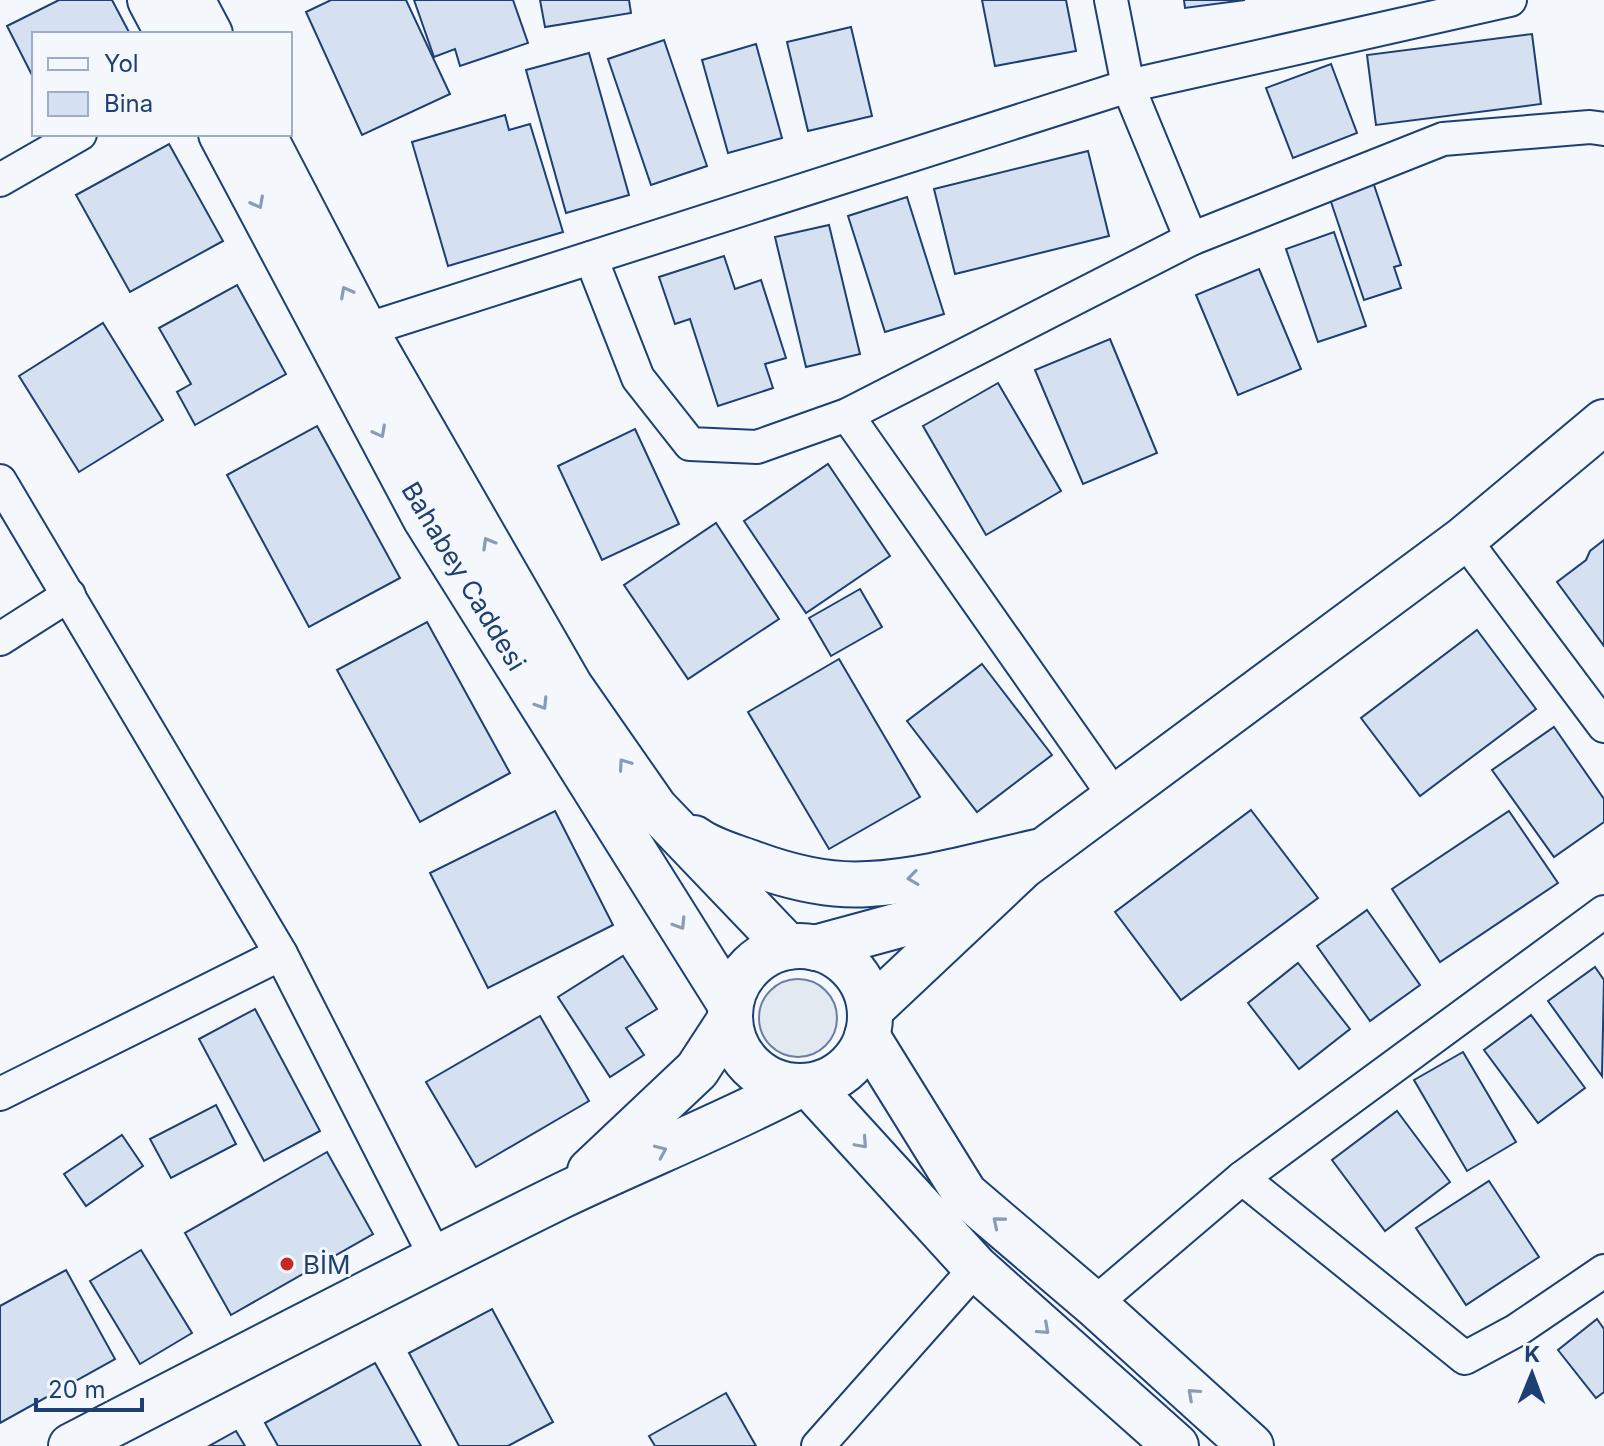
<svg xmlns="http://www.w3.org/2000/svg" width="1604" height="1446" viewBox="0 0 1604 1446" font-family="Inter,sans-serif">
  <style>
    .green { fill: #e3e9f0; stroke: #687fa3; stroke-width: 2 }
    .building { fill: #d5e0f0; stroke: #1d3f73; stroke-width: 2 }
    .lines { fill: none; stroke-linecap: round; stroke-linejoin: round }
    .street-casing { stroke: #1d3f73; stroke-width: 36 }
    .secondary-casing { stroke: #1d3f73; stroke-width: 48 }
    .street { stroke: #f4f7fb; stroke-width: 32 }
    .secondary { stroke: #f4f7fb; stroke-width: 44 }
    .oneway { stroke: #889bb7 }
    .poi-dot { fill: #c62828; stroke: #f4f7fb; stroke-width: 3 }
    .labels { text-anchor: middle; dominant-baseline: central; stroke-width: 6; stroke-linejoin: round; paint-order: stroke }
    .street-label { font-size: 26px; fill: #1d3f73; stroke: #f4f7fb }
    .poi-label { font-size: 26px; fill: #1d3f73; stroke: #f4f7fb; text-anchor: start }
  </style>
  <rect width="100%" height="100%" fill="#f4f7fb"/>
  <circle class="green" cx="798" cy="1018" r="39"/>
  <g class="building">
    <polygon points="59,0 112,0 130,34 34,34 34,79 7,26"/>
    <polygon points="331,0 406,0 450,94 362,135 306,12"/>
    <polygon points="414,0 513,0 528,43 460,66 455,49 434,57"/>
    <polygon points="540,0 629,0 631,13 545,27"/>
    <polygon points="982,0 1066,0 1076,51 995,66"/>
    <polygon points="1184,0 1245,0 1185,8"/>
    <polygon points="851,27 872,116 808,131 787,42"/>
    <polygon points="1532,34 1541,104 1376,125 1367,55"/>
    <polygon points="664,40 707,166 651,185 608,59"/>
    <polygon points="756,44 782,138 728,153 702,60"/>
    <polygon points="589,53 629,195 566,213 526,70"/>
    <polygon points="1331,64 1357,133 1293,158 1266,88"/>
    <polygon points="505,115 509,130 530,124 563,232 448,266 412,142"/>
    <polygon points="169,144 223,241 130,292 76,195"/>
    <polygon points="1088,151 1109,236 955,274 934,189"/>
    <polygon points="1373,182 1401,265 1394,267 1401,288 1364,300 1329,196"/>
    <polygon points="907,197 944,314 885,332 848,216"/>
    <polygon points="829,225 860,354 806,367 775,237"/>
    <polygon points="1334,232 1366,326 1318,342 1286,249"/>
    <polygon points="724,256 735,289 761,280 786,358 765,364 773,388 718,406 690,319 675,324 659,277"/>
    <polygon points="1259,269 1301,369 1238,395 1196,295"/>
    <polygon points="237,285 286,374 195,425 177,392 191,384 159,328"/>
    <polygon points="103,323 163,420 79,472 19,376"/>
    <polygon points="1110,339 1157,453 1083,484 1035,370"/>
    <polygon points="998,383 1061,491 986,535 923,426"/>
    <polygon points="317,426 400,578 309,627 227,475"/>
    <polygon points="635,429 679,524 602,560 558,466"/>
    <polygon points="828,464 890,556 806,613 744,521"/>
    <polygon points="716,523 779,619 688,679 624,585"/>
    <polygon points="1604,540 1604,646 1557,582 1586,560 1590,551"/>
    <polygon points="860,589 882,627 831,656 809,618"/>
    <polygon points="427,622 510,773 420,822 337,670"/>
    <polygon points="1477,630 1536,709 1420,796 1361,718"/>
    <polygon points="839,659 920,797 829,849 748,712"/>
    <polygon points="982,664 1052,755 977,812 907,721"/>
    <polygon points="1554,727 1604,799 1604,822 1554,857 1492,770"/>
    <polygon points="1251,810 1318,898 1181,1000 1115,912"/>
    <polygon points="555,811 613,925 488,988 430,873"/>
    <polygon points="1509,811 1558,883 1440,962 1392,889"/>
    <polygon points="1367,910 1420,985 1370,1021 1317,946"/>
    <polygon points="623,956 657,1009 626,1028 644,1055 610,1077 558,997"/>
    <polygon points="1298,963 1350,1029 1299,1069 1248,1003"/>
    <polygon points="1595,967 1604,980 1602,1076 1548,1001"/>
    <polygon points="255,1009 320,1131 264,1161 199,1039"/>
    <polygon points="1531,1015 1585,1088 1538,1123 1484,1050"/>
    <polygon points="540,1016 589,1101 476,1167 426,1082"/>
    <polygon points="1463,1052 1516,1142 1467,1171 1414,1080"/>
    <polygon points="216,1105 236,1144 171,1178 150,1139"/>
    <polygon points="1397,1111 1450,1182 1385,1231 1332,1160"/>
    <polygon points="122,1135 143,1166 86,1206 64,1174"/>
    <polygon points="327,1152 373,1234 231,1315 185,1233"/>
    <polygon points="1489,1181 1539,1257 1466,1305 1416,1228"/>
    <polygon points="141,1250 192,1333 140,1364 90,1281"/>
    <polygon points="66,1270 115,1359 0,1423 0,1306"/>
    <polygon points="492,1309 553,1422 508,1446 459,1446 409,1353"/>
    <polygon points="1597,1319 1604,1329 1604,1392 1596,1398 1558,1350"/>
    <polygon points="375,1363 421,1446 278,1446 265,1423"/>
    <polygon points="726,1393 756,1446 655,1446 649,1436"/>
    <polygon points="236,1431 245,1446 209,1446"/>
  </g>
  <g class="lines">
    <defs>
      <g id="street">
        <polyline points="1111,0 1128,86 1191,239"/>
        <polyline points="0,180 80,134"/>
        <polyline points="591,258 638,378 690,444 757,447 847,415 1191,239 1443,139 1590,127 1604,129"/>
        <polyline points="365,330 1128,86 1510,0"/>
        <polyline points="847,415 1115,797"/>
        <polyline points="0,481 281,954 436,1258"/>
        <polyline points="1464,539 1604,726"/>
        <polyline points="0,639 69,595"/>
        <polyline points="0,1094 281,954"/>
        <polyline points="1242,1178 1465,1358 1517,1330 1604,1271"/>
        <polyline points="1094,1304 1242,1178 1604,912"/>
        <polyline points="818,1446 976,1268"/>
      </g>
      <g id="secondary">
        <polyline points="150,0 168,34"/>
        <polyline points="192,0 210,34"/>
        <polyline points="221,134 425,518 730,1004"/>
        <polyline points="263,134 365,330 570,686 655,808 788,947"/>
        <path d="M694,838C710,850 730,855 749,862C786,876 830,887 869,884C926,881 982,864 1037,852"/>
        <circle cx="800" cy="1016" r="70"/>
        <polyline points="815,948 907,923 981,887"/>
        <polyline points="870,1010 1023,866 1464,539 1604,422"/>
        <polyline points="867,1036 965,1194 1094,1304 1251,1446"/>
        <polyline points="810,1086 976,1268 1176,1446"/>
        <polyline points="590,1171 697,1070 729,1021"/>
        <path d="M71,1446C233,1362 395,1278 559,1197C638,1159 719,1127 796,1087"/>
      </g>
    </defs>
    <use href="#street" class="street-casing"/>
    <use href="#secondary" class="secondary-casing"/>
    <use href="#street" class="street"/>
    <use href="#secondary" class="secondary"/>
  </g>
  <defs><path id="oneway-chevron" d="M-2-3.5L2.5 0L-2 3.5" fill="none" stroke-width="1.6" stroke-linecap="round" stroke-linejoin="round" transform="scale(2)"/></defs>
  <g class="oneway">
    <use href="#oneway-chevron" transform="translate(258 203) rotate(62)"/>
    <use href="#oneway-chevron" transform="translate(346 292) rotate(-118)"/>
    <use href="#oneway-chevron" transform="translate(380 432) rotate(62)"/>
    <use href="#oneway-chevron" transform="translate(488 543) rotate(-120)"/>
    <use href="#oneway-chevron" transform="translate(542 704) rotate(58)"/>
    <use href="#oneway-chevron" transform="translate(624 764) rotate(-125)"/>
    <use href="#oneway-chevron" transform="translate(913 878) rotate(172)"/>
    <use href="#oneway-chevron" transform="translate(680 924) rotate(58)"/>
    <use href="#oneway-chevron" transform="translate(862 1143) rotate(48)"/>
    <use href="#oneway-chevron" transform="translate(661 1151) rotate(-24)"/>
    <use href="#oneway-chevron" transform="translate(998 1222) rotate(-140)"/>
    <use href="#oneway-chevron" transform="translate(1044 1329) rotate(42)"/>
    <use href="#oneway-chevron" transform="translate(1193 1394) rotate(-138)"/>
  </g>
  <circle class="poi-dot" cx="287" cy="1264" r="8"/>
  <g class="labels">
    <g class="street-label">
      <text transform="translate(464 576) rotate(59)">Bahabey Caddesi</text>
    </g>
    <g class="poi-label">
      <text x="303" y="1264">BİM</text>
    </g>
  </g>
  <rect x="32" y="32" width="260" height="104" fill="#f4f7fb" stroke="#9eadc5" stroke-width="2"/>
  <rect x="48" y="58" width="40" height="12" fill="#f4f7fb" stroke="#9eadc5" stroke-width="2"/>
  <text x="104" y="72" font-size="24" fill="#1d3f73">Yol</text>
  <rect x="48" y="92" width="40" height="24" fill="#d5e0f0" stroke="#9eadc5" stroke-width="2"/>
  <text x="104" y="112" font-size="24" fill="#1d3f73">Bina</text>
  <g transform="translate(1532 1374) rotate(1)" stroke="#f4f7fb" stroke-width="6" paint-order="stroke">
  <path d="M0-6L14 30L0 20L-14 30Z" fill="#1d3f73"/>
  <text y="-12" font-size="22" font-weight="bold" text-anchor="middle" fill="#1d3f73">K</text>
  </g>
  <path d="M36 1398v12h106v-12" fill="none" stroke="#1d3f73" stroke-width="4"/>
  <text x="48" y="1398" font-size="24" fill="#1d3f73" stroke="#f4f7fb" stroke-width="6" paint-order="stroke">20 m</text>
</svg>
